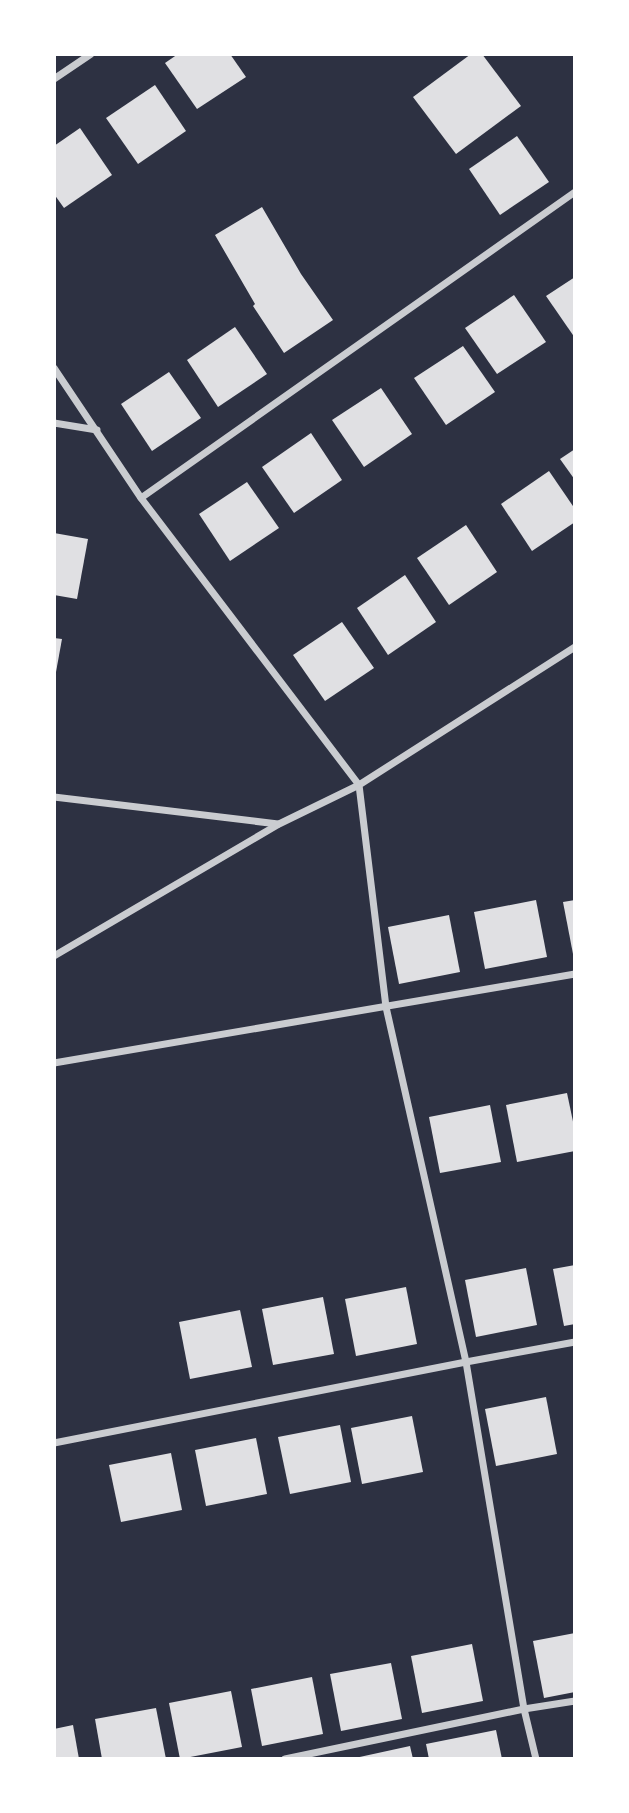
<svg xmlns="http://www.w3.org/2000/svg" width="629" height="1813" viewBox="0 0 629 1813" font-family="Overpass,sans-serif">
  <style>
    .building { fill: #e0e0e3 }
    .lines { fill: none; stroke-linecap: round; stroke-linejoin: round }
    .minor { stroke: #caccd0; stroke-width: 7 }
  </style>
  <rect width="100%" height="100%" fill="#2d3142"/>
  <g class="building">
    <polygon points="178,54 230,54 246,77 197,109 165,63"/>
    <polygon points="471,54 482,54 521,106 456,154 413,97"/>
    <polygon points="155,85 186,131 138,164 106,118"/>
    <polygon points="80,128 112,175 64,208 54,194 54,146"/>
    <polygon points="517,136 549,182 500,215 469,169"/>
    <polygon points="262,207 301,274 333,320 284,353 253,306 255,304 215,235"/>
    <polygon points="575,277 575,338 546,296"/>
    <polygon points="514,295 546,342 497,374 465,328"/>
    <polygon points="235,327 267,374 218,407 187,360"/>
    <polygon points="463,346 495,392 446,425 414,378"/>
    <polygon points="169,372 201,418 152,451 121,404"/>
    <polygon points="381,388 412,434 364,467 332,420"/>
    <polygon points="311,433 342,480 294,513 262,467"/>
    <polygon points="575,449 575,480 560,459"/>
    <polygon points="549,471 575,509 575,522 532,551 501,504"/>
    <polygon points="247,482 279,528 230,561 199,514"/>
    <polygon points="466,525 497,572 449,605 417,558"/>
    <polygon points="54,533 88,539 77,599 54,595"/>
    <polygon points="405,575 436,622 388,655 357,608"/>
    <polygon points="342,622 374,668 325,701 293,655"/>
    <polygon points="54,638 62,639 56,672 54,672"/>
    <polygon points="536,900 547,957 485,969 474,912"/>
    <polygon points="575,900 575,954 573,954 563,902"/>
    <polygon points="449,915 460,972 399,984 388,927"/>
    <polygon points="567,1093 575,1131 575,1151 517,1162 506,1105"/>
    <polygon points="490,1105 501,1162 440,1173 429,1117"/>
    <polygon points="575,1265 575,1324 564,1326 553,1269"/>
    <polygon points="526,1268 537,1325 476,1337 465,1280"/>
    <polygon points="406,1287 417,1344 356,1356 345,1299"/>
    <polygon points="323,1297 334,1354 273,1365 262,1309"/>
    <polygon points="240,1310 252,1367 190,1379 179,1322"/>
    <polygon points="546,1397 557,1454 496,1466 485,1409"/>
    <polygon points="412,1416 423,1472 362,1484 351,1428"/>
    <polygon points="340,1425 351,1482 290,1494 278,1437"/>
    <polygon points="256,1438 267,1494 206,1506 195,1450"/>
    <polygon points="171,1453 182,1510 121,1522 109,1465"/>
    <polygon points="575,1633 575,1692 544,1698 533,1641"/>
    <polygon points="472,1644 483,1701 422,1713 411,1656"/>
    <polygon points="391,1663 402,1719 341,1731 330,1674"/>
    <polygon points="312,1677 323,1734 262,1746 251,1689"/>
    <polygon points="231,1691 242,1747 180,1759 169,1703"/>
    <polygon points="156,1708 166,1759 102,1759 95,1719"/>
    <polygon points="73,1725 79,1759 54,1759 54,1729"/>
    <polygon points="496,1730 502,1759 429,1759 426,1744"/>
    <polygon points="410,1746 413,1759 355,1759 355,1758"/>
  </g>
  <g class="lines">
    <g class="minor">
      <polyline points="54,79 91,54"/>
      <polyline points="54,368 141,498 359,785 279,824 54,956"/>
      <polyline points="54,423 97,430"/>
      <polyline points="141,498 575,192"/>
      <polyline points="54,797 278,824"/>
      <polyline points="54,1063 575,974"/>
      <polyline points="54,1443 466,1362 575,1342"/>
      <polyline points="285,1759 524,1709 575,1701"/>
      <polyline points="536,1759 524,1709 466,1362 386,1007 359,785 575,647"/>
    </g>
  </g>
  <rect width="629" height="1813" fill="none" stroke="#ffffff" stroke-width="112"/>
</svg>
